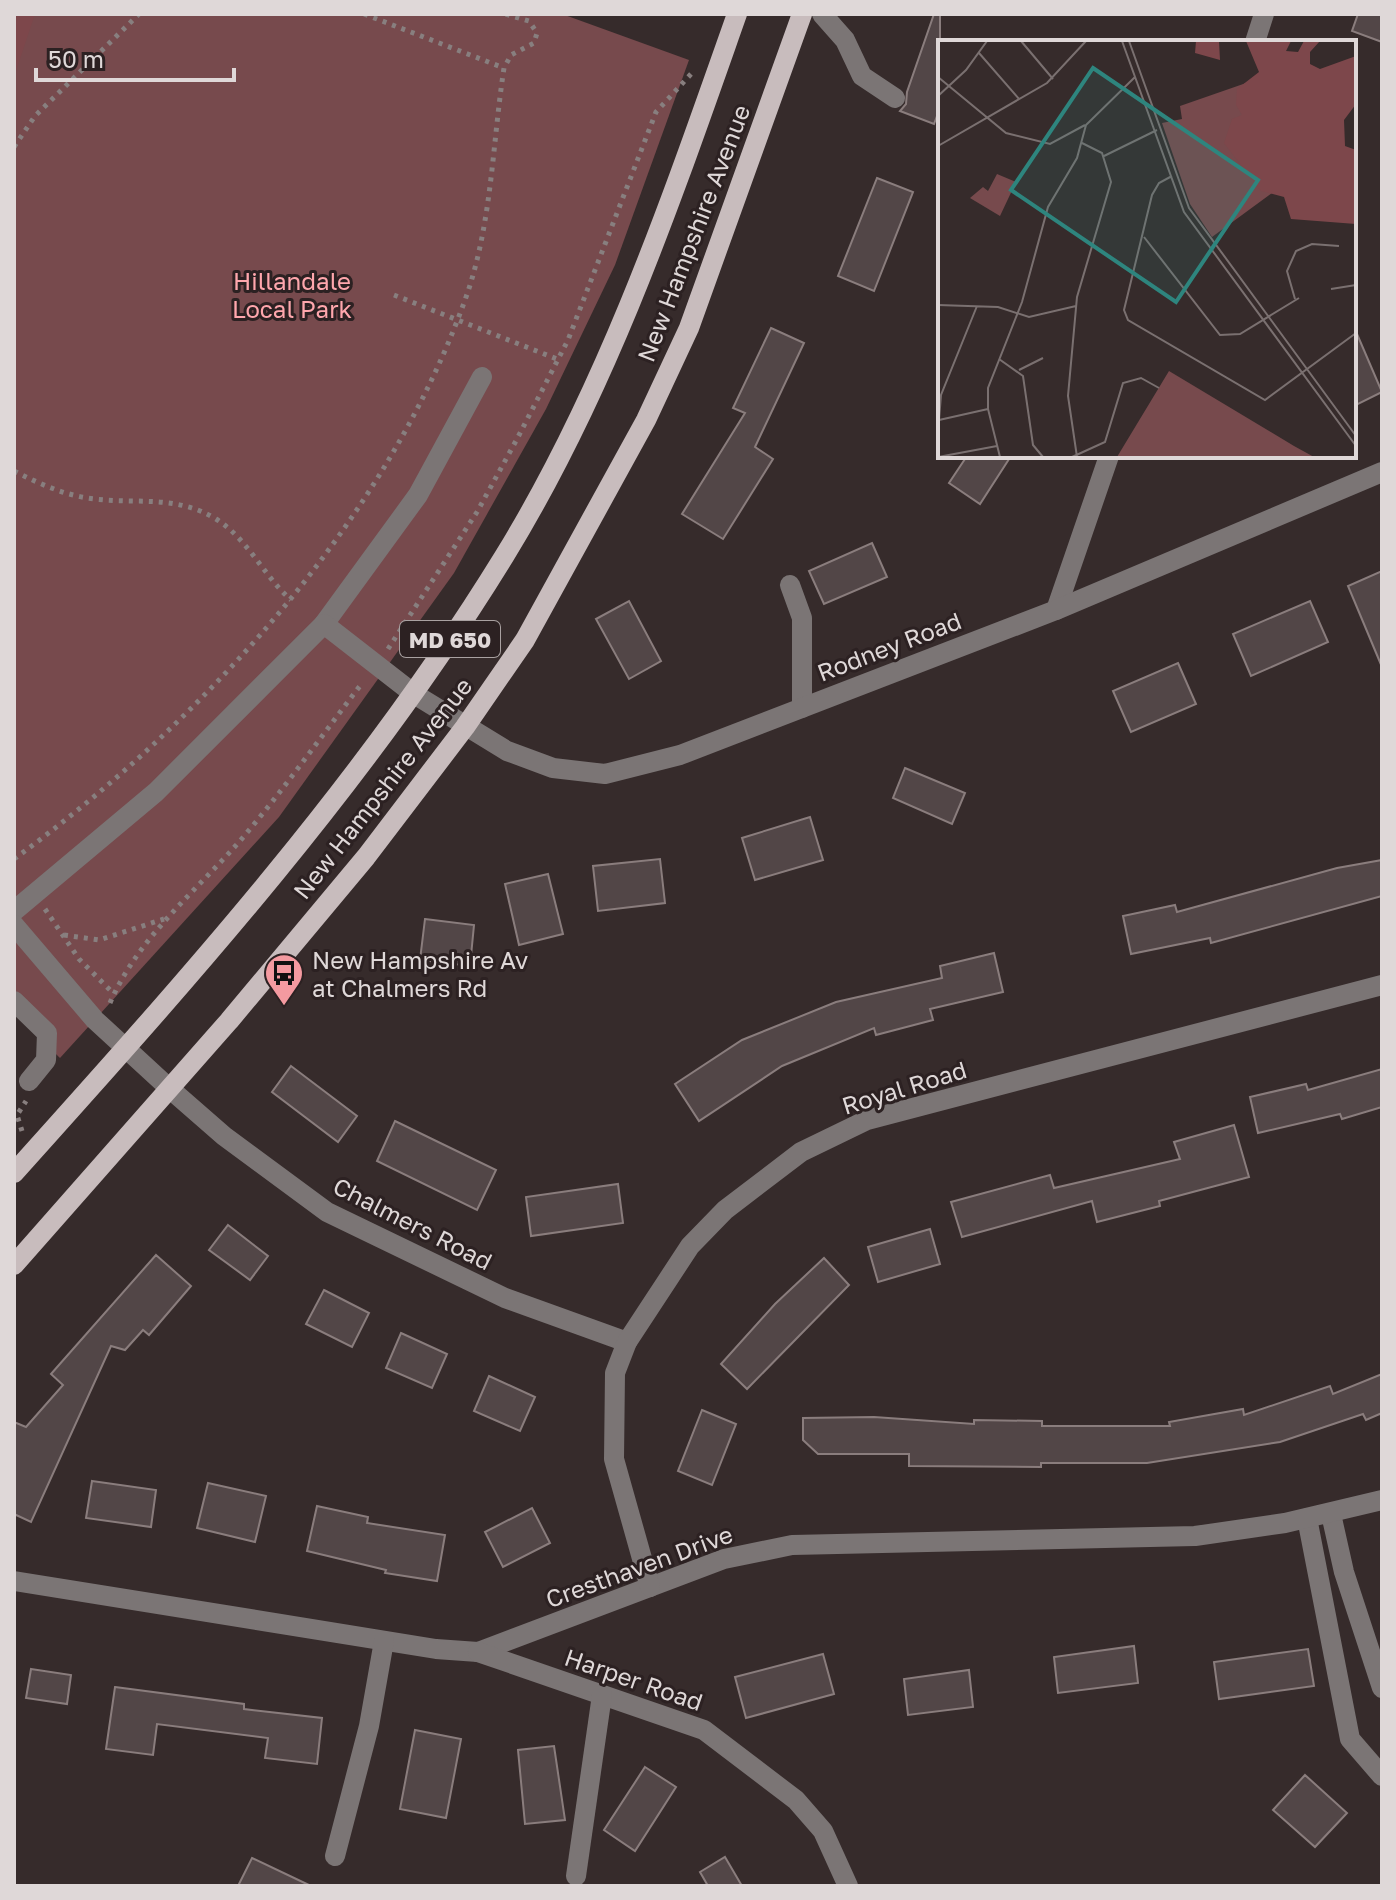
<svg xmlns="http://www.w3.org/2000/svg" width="1396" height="1900" viewBox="0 0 1396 1900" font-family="'Golos Text',sans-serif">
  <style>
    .green { fill: #774a4d }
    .forest { fill: #7d474b }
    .building { fill: #524647; stroke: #8a7d7d; stroke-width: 2 }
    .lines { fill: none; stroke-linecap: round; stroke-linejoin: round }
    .path { stroke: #887f7f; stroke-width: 5; stroke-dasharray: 4 6; stroke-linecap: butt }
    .minor { stroke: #7b7575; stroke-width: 20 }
    .major { stroke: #c8bcbd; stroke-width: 20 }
    .labels { text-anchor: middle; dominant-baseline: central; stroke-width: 6; stroke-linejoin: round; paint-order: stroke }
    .shield { fill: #2c2122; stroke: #a9a1a1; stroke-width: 2 }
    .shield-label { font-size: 22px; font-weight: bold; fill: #dfd8d8 }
    .street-label { font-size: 24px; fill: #dfd8d8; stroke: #2c2122 }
    .park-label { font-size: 24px; fill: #ffa7ad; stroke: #2c2122 }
    .poi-label { font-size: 24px; fill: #dfd8d8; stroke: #2c2122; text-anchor: start }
    .inset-road { fill: none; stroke: #7a7070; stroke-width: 2 }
    .view { fill: #2e857e; fill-opacity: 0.15; stroke: #2e857e; stroke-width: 4 }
    .inset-edge { fill: none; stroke: #dfd8d8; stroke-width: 4 }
  </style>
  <rect width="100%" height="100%" fill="#362b2b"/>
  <polygon class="green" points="14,14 562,14 689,60 615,265 546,409 454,573 279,817 60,1058 14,1013"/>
  <polygon class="forest" points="14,14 35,14 14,77"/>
  <g class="building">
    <polygon points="934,14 940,14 940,108 934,124 900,111 906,104 907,92"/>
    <polygon points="1358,14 1382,14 1382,42 1352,31"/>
    <polygon points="877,178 913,192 874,291 838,276"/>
    <polygon points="1354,327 1382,392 1354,406"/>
    <polygon points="771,328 804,343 755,447 773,459 723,539 682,514 745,413 733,408"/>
    <polygon points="967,456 1011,456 980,504 949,483"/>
    <polygon points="872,543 887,577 824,604 809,571"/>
    <polygon points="1382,571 1382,667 1348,586"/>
    <polygon points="629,601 661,661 629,679 596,619"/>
    <polygon points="1310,601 1328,642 1251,676 1233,634"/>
    <polygon points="1178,663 1196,704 1131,732 1113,691"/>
    <polygon points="905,768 965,793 952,824 893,798"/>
    <polygon points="810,817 823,860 755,880 742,838"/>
    <polygon points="660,859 665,903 598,911 593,866"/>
    <polygon points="1382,860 1382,896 1211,943 1210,938 1131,954 1123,916 1175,905 1177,912 1337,868"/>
    <polygon points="548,874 563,934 519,945 505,884"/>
    <polygon points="425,919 474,925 470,966 420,960"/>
    <polygon points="994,953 1003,992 930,1009 933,1020 876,1035 874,1028 782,1066 699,1121 675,1084 742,1040 836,1002 942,978 940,966"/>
    <polygon points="291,1066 357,1116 338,1142 272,1092"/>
    <polygon points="1382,1069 1382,1107 1342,1119 1340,1114 1258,1133 1250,1097 1306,1084 1308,1090"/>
    <polygon points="395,1121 496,1170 477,1210 377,1161"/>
    <polygon points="1234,1125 1249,1177 1159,1201 1160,1206 1097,1222 1092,1201 962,1237 951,1202 1050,1175 1054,1188 1180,1159 1174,1142"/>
    <polygon points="618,1184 623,1223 531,1236 526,1197"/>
    <polygon points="228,1225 268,1256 250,1280 209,1250"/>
    <polygon points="930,1229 940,1264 878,1282 868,1247"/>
    <polygon points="156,1255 191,1286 149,1335 143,1330 125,1350 111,1346 31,1522 14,1514 14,1422 26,1427 63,1385 51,1374"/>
    <polygon points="824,1258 849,1285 747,1389 721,1364 775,1304"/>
    <polygon points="324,1290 369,1313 352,1347 306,1324"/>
    <polygon points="401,1333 447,1354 432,1388 386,1368"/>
    <polygon points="1382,1374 1382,1413 1366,1420 1363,1414 1280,1442 1147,1463 1041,1463 1041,1467 909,1466 909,1454 818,1454 803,1440 803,1418 874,1417 974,1424 974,1420 1042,1421 1042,1426 1170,1426 1169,1422 1243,1409 1244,1415 1330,1386 1333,1394"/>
    <polygon points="489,1376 535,1397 520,1431 474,1411"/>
    <polygon points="702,1410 736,1424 712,1485 678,1471"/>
    <polygon points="92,1481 156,1490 151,1527 86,1518"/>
    <polygon points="208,1483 266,1496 255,1542 197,1528"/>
    <polygon points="317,1506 368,1517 367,1523 445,1535 437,1581 385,1573 386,1570 307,1551"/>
    <polygon points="532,1508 550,1543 503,1567 485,1532"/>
    <polygon points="1134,1646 1138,1683 1058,1693 1054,1657"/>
    <polygon points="1308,1649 1314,1686 1219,1699 1214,1662"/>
    <polygon points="823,1654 834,1694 746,1718 735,1677"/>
    <polygon points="31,1669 71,1675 67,1704 26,1698"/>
    <polygon points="969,1670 973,1707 908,1715 904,1679"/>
    <polygon points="115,1687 244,1704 244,1709 322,1718 317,1764 265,1758 268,1738 157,1724 153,1755 106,1749"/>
    <polygon points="415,1730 461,1739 446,1818 400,1809"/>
    <polygon points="554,1746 565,1820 525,1824 518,1750"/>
    <polygon points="645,1767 676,1787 635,1851 604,1830"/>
    <polygon points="1305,1775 1347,1813 1315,1847 1273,1810"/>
    <polygon points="725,1857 742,1886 708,1886 700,1872"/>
    <polygon points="252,1858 311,1886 238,1886"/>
  </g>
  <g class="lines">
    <g class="path">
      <polyline points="364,14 504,68"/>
      <polyline points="14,147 35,116 139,14"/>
      <polyline points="394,295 557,359"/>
      <path d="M14,471C40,484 66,496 95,499C138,504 177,495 216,519C248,539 263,575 291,600"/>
      <polyline points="388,649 477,512 517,439 568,340 656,112 691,74"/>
      <path d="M14,859C202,722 385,523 465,300C492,225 492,146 504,68L511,55L534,43L537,33L529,21L505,14"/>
      <polyline points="45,909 79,959 114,994"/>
      <polyline points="64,935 99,940 164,919"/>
      <path d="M110,1003C138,938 193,894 239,842C283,791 322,735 363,682"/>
      <polyline points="22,1131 17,1115 26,1101"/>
    </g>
    <g class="minor">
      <polyline points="822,14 845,40 862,76 895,98"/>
      <polyline points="1255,42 1264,14"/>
      <polyline points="790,585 802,618 802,708"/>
      <polyline points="1056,610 1109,456"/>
      <polyline points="324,624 418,495 482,377"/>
      <polyline points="14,911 156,792 324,624 414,694 507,751 553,768 605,774 680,755 1056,610 1382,472"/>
      <polyline points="14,925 95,1020 169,1088 224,1136 327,1212 505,1298 627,1342"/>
      <polyline points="14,1001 47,1033 46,1060 29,1081"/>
      <polyline points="1331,1514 1344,1572 1382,1688"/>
      <polyline points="1307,1518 1350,1739 1382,1776"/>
      <polyline points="14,1581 436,1649 478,1652 724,1559 792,1545 1195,1536 1285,1523 1382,1500"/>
      <polyline points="650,1587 614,1459 615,1373 627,1342 690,1246 725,1210 801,1152 867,1120 1382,985"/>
      <polyline points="478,1652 704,1730 796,1800 823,1831 848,1886"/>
      <polyline points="335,1856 369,1726 384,1641"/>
      <polyline points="576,1876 602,1695"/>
    </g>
    <g class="major">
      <path d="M14,1173C190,977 367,780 505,555C608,387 672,198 737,14"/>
      <polyline points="14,1265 229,1021 366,857 465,727 525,640 646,420 689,328 802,14"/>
    </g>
  </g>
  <defs>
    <symbol id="bus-pin" viewBox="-11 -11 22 30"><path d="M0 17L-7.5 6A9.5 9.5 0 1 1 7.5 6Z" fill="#f49aa0" stroke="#2c2122"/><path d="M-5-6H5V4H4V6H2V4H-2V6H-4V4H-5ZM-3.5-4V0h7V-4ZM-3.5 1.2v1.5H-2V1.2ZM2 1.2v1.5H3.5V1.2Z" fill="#111"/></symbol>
  </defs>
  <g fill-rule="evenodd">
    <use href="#bus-pin" x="262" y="951" width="44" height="60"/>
  </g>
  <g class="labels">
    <rect class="shield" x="400" y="621" width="100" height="36" rx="6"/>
    <g class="shield-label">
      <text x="450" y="639">MD 650</text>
    </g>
    <g class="street-label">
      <text transform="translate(693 233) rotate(-69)">New Hampshire Avenue</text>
      <text transform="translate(889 646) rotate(-21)">Rodney Road</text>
      <text transform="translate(382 788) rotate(-52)">New Hampshire Avenue</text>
      <text transform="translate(904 1087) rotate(-17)">Royal Road</text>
      <text transform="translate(413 1223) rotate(27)">Chalmers Road</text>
      <text transform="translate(639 1566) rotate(-20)">Cresthaven Drive</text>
      <text transform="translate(634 1679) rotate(19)">Harper Road</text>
    </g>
    <g class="park-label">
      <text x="292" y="280">Hillandale<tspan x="292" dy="28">Local Park</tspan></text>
    </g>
    <g class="poi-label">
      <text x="312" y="959">New Hampshire Av<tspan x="312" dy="28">at Chalmers Rd</tspan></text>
    </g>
  </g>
  <g transform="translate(938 40)">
    <rect width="418" height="418" fill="#362b2b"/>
    <path d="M334,34L364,131L274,197L252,164L224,83L244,79L242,66ZM59,134L78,142L62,176L32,158L45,147L50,151ZM231,331L356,406L376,417H179Z" fill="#774a4d"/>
    <path d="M258,1H281L282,20L257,13ZM308,1H353L348,11L360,12L366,1H382L372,12V24L382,29L418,16V64L406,80L407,106L418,110V184L353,179L346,157L323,151L286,103L294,79L304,75L298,65L299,49L321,32Z" fill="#7d474b"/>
    <path class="inset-road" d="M83,1L115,39M184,1L246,172L418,406M191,1L251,168L418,396M41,13L81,59M0,37L68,93L112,104L147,85M0,56L28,30L49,1M0,106L109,43L148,1M166,116L219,90M234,136L221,143L214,155L186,270L190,280L327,360L418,293M206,197L282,295L302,294L361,258M393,249L418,245M357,259L349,231L358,211L374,204L401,206M0,265L60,267L91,277L138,266M61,319L85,336L95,405L105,417M81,330L105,318M1,380L3,355L39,266M1,380L50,369M0,417L59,406M62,417L50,369V348L84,262L110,167L139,118L148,85L197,37M134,417L167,402L185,343L203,338L221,348M139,417L130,356L139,257L173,142L164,113L144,103"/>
    <path class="view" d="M155,28L320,140L238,262L73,150Z"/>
    <rect width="418" height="418" class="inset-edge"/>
  </g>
  <rect width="1396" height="1900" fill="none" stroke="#dfd8d8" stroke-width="32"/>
  <path d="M36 68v12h198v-12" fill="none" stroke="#dfd8d8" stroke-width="4"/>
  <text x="48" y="68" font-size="24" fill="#dfd8d8" stroke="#2c2122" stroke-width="6" paint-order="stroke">50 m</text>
</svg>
